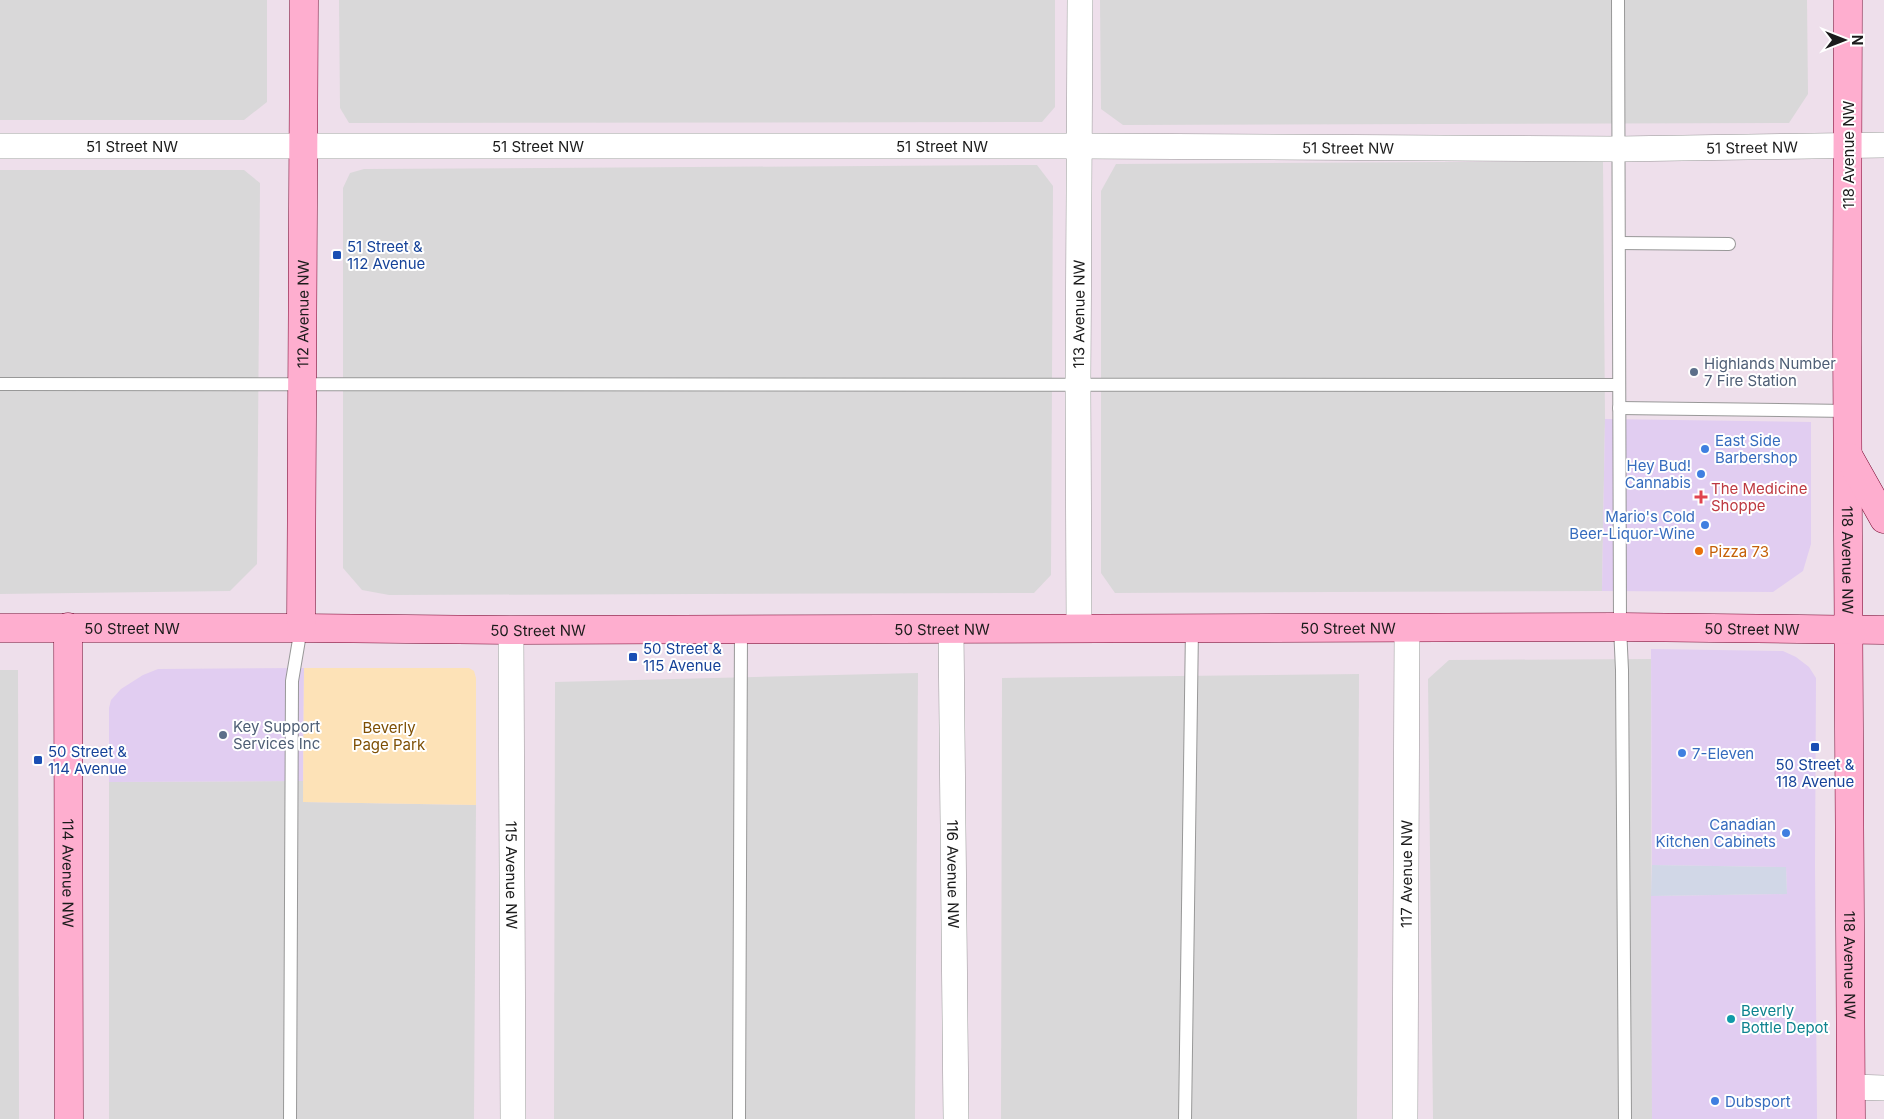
<svg xmlns="http://www.w3.org/2000/svg" width="1884" height="1119" viewBox="0 0 1884 1119" font-family="Inter,sans-serif">
  <style>
    .residential { fill: #d9d8d9 }
    .commercial { fill: #e1cdf1 }
    .industrial { fill: #d1d7e7 }
    .park { fill: #fde2b7 }
    .lines { fill: none; stroke-linecap: round; stroke-linejoin: round }
    .lane-casing { stroke: #989898; stroke-width: 14 }
    .street-casing { stroke: #989898; stroke-width: 26 }
    .secondary-casing { stroke: #74002a; stroke-width: 29 }
    .lane { stroke: #fff; stroke-width: 12 }
    .street { stroke: #fff; stroke-width: 25 }
    .secondary { stroke: #feaecf; stroke-width: 28 }
    .transit-dot { fill: #1a4fb4; stroke: #fff; stroke-width: 2 }
    .service-dot { fill: #5c6f8a; stroke: #fff; stroke-width: 2 }
    .shop-dot { fill: #3f7fe0; stroke: #fff; stroke-width: 2 }
    .health-dot { fill: #e0444e; stroke: #fff; stroke-width: 2 }
    .food-dot { fill: #e8710a; stroke: #fff; stroke-width: 2 }
    .culture-dot { fill: #0f9aa8; stroke: #fff; stroke-width: 2 }
    .labels { text-anchor: middle; dominant-baseline: central; stroke-width: 4; stroke-linejoin: round; paint-order: stroke }
    .street-label { font-size: 15px; fill: #1b1b1b; stroke: #fff }
    .transit-label { font-size: 15px; fill: #164399; stroke: #fff; text-anchor: start }
    .service-label { font-size: 15px; fill: #4e5e75; stroke: #fff; text-anchor: start }
    .shop-label { font-size: 15px; fill: #366cbe; stroke: #fff; text-anchor: start }
    .health-label { font-size: 15px; fill: #be3a42; stroke: #fff; text-anchor: start }
    .food-label { font-size: 15px; fill: #c56008; stroke: #fff; text-anchor: start }
    .park-label { font-size: 15px; fill: #7e4f04; stroke: #fff }
    .culture-label { font-size: 15px; fill: #0d838f; stroke: #fff; text-anchor: start }
  </style>
  <rect width="100%" height="100%" fill="#eedfeb"/>
  <g class="residential">
    <polygon points="0,0 267,0 267,102 244,120 0,120"/>
    <polygon points="339,0 1055,0 1055,107 1042,122 349,123 340,108"/>
    <polygon points="1100,0 1807,0 1808,94 1789,123 1123,125 1101,109"/>
    <polygon points="1603,161 1605,419 1602,591 1115,593 1101,573 1101,191 1116,164"/>
    <polygon points="1037,165 1053,186 1051,575 1034,593 389,595 362,590 343,568 343,188 350,173 364,169"/>
    <polygon points="0,170 244,170 260,183 257,564 230,591 0,594"/>
    <polygon points="1651,659 1652,1119 1433,1119 1428,679 1449,660"/>
    <polygon points="0,670 18,670 19,1119 0,1119"/>
    <polygon points="918,673 915,1119 554,1119 555,682"/>
    <polygon points="1359,674 1357,1119 1001,1119 1002,678"/>
    <polygon points="303,781 304,802 476,805 474,1119 109,1119 109,782"/>
  </g>
  <g class="commercial">
    <polygon points="1605,419 1811,422 1811,544 1803,571 1773,592 1602,591"/>
    <polygon points="1651,649 1783,651 1796,657 1809,667 1816,678 1815,866 1817,1119 1652,1119 1651,896 1787,894 1786,867 1652,865"/>
    <polygon points="304,668 303,781 109,782 109,708 111,700 121,689 143,675 158,669"/>
  </g>
  <polygon class="industrial" points="1652,865 1786,867 1787,894 1651,896"/>
  <polygon class="park" points="304,668 469,668 474,671 476,678 476,805 303,802"/>
  <g class="lines">
    <defs>
      <g id="lane">
        <polyline points="1618,0 1620,627 1622,670 1625,1119"/>
        <polyline points="1619,243 1729,244"/>
        <polyline points="0,384 1619,385"/>
        <polyline points="1619,408 1848,411"/>
        <polyline points="290,1119 292,681 301,628"/>
        <polyline points="739,1119 741,629"/>
        <polyline points="1185,1119 1192,628"/>
      </g>
      <g id="street">
        <path id="s1" d="M0,146H1079L1618,149L1884,145"/>
        <path id="s2" d="M1079,628L1078,385L1080,0"/>
        <path id="s3" d="M951,629L956,1119"/>
        <path id="s4" d="M511,630L513,1119"/>
        <polyline points="1851,1087 1884,1088"/>
        <path id="s5" d="M1405,1119L1407,628"/>
      </g>
      <g id="secondary">
        <path id="s6" d="M1848,0L1847,338L1851,1119"/>
        <polyline points="1849,457 1884,519"/>
        <path id="s7" d="M68,627L69,1119"/>
        <path id="s8" d="M0,628H301L511,630L1620,627L1884,630"/>
        <path id="s9" d="M301,628L304,0"/>
      </g>
    </defs>
    <use href="#lane" class="lane-casing"/>
    <use href="#street" class="street-casing"/>
    <use href="#secondary" class="secondary-casing"/>
    <use href="#lane" class="lane"/>
    <use href="#street" class="street"/>
    <use href="#secondary" class="secondary"/>
  </g>
  <g class="transit-dot">
    <rect x="332" y="250" width="10" height="10" rx="2.5"/>
    <rect x="628" y="652" width="10" height="10" rx="2.5"/>
    <rect x="1810" y="742" width="10" height="10" rx="2.5"/>
    <rect x="33" y="755" width="10" height="10" rx="2.5"/>
  </g>
  <g class="service-dot">
    <circle cx="1694" cy="372" r="5"/>
    <circle cx="223" cy="735" r="5"/>
  </g>
  <g class="shop-dot">
    <circle cx="1705" cy="449" r="5"/>
    <circle cx="1701" cy="474" r="5"/>
    <circle cx="1705" cy="525" r="5"/>
    <circle cx="1682" cy="753" r="5"/>
    <circle cx="1786" cy="833" r="5"/>
    <circle cx="1715" cy="1101" r="5"/>
  </g>
  <path class="health-dot" d="M1698.5 489.5h5v5h5v5h-5v5h-5v-5h-5v-5h5z"/>
  <circle class="food-dot" cx="1699" cy="551" r="5"/>
  <circle class="culture-dot" cx="1731" cy="1019" r="5"/>
  <g class="labels">
    <g class="street-label">
      <text stroke="none"><textPath href="#s1" startOffset="132">51 Street NW</textPath></text>
      <text stroke="none"><textPath href="#s1" startOffset="538">51 Street NW</textPath></text>
      <text stroke="none"><textPath href="#s1" startOffset="942">51 Street NW</textPath></text>
      <text stroke="none"><textPath href="#s1" startOffset="1752">51 Street NW</textPath></text>
      <text stroke="none"><textPath href="#s1" startOffset="1348">51 Street NW</textPath></text>
      <text transform="translate(1848 155) rotate(-90)">118 Avenue NW</text>
      <text stroke="none"><textPath href="#s9" startOffset="314">112 Avenue NW</textPath></text>
      <text stroke="none"><textPath href="#s2" startOffset="314">113 Avenue NW</textPath></text>
      <text stroke="none"><textPath href="#s6" startOffset="560">118 Avenue NW</textPath></text>
      <text stroke="none"><textPath href="#s8" startOffset="132">50 Street NW</textPath></text>
      <text stroke="none"><textPath href="#s8" startOffset="1348">50 Street NW</textPath></text>
      <text stroke="none"><textPath href="#s8" startOffset="942">50 Street NW</textPath></text>
      <text stroke="none"><textPath href="#s8" startOffset="1752">50 Street NW</textPath></text>
      <text stroke="none"><textPath href="#s8" startOffset="538">50 Street NW</textPath></text>
      <text stroke="none"><textPath href="#s7" startOffset="246">114 Avenue NW</textPath></text>
      <text stroke="none"><textPath href="#s5" startOffset="245">117 Avenue NW</textPath></text>
      <text stroke="none"><textPath href="#s3" startOffset="245">116 Avenue NW</textPath></text>
      <text stroke="none"><textPath href="#s4" startOffset="245">115 Avenue NW</textPath></text>
      <text stroke="none"><textPath href="#s6" startOffset="965">118 Avenue NW</textPath></text>
    </g>
    <g class="transit-label">
      <text x="347" y="246">51 Street &amp;<tspan x="347" dy="17">112 Avenue</tspan></text>
      <text x="643" y="648">50 Street &amp;<tspan x="643" dy="17">115 Avenue</tspan></text>
      <text x="48" y="751">50 Street &amp;<tspan x="48" dy="17">114 Avenue</tspan></text>
      <text x="1815" y="764" text-anchor="middle">50 Street &amp;<tspan x="1815" dy="17">118 Avenue</tspan></text>
    </g>
    <g class="service-label">
      <text x="1704" y="363">Highlands Number<tspan x="1704" dy="17">7 Fire Station</tspan></text>
      <text x="233" y="726">Key Support<tspan x="233" dy="17">Services Inc</tspan></text>
    </g>
    <g class="shop-label">
      <text x="1715" y="440">East Side<tspan x="1715" dy="17">Barbershop</tspan></text>
      <text x="1691" y="465" text-anchor="end">Hey Bud!<tspan x="1691" dy="17">Cannabis</tspan></text>
      <text x="1695" y="516" text-anchor="end">Mario's Cold<tspan x="1695" dy="17">Beer-Liquor-Wine</tspan></text>
      <text x="1692" y="753">7-Eleven</text>
      <text x="1776" y="824" text-anchor="end">Canadian<tspan x="1776" dy="17">Kitchen Cabinets</tspan></text>
      <text x="1725" y="1101">Dubsport</text>
    </g>
    <g class="health-label">
      <text x="1711" y="488">The Medicine<tspan x="1711" dy="17">Shoppe</tspan></text>
    </g>
    <g class="food-label">
      <text x="1709" y="551">Pizza 73</text>
    </g>
    <g class="park-label">
      <text x="389" y="727">Beverly<tspan x="389" dy="17">Page Park</tspan></text>
    </g>
    <g class="culture-label">
      <text x="1741" y="1010">Beverly<tspan x="1741" dy="17">Bottle Depot</tspan></text>
    </g>
  </g>
  <g transform="translate(1844 40) rotate(90)" stroke="#ffffff" stroke-width="4" paint-order="stroke">
  <path d="M0-4L9 19L0 12L-9 19Z" fill="#1b1b1b"/>
  <text y="-8" font-size="14" font-weight="bold" text-anchor="middle" fill="#1b1b1b">N</text>
  </g>
</svg>
